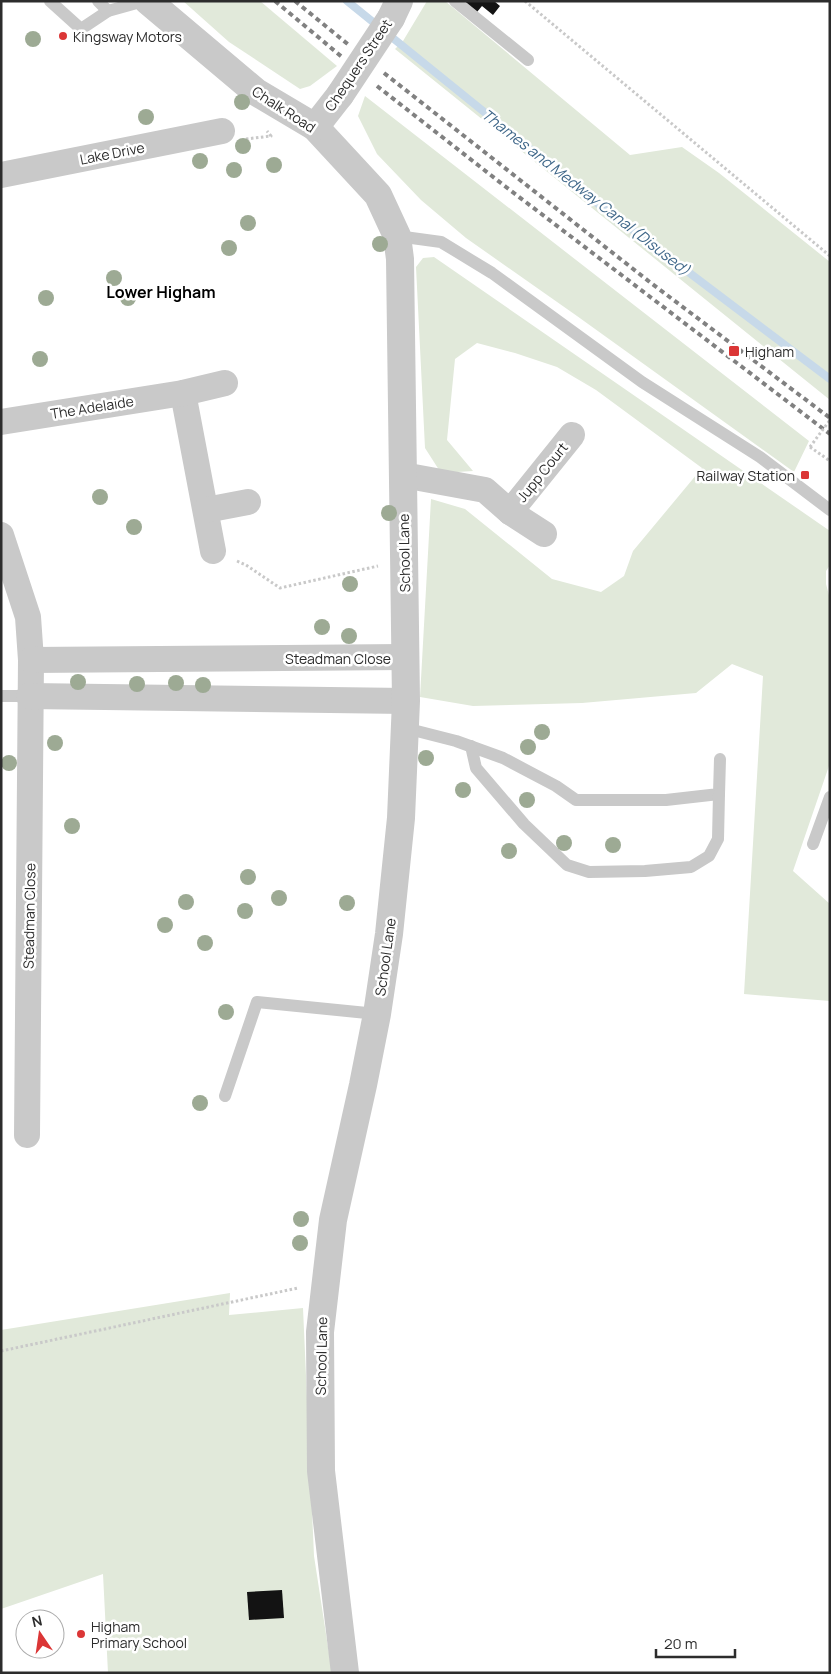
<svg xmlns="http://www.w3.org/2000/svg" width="831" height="1674" viewBox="0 0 831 1674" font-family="Manrope,sans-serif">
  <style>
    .green { fill: #e1e9da }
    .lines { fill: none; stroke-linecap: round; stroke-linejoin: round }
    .stream { stroke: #c7d9e9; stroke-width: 8 }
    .building { fill: #131313 }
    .path { stroke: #c9c9c9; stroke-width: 3; stroke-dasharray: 2.5 2.5; stroke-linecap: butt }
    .service { stroke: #c9c9c9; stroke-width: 12 }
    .minor { stroke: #c9c9c9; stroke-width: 26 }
    .tertiary { stroke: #c9c9c9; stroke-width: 28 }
    .rail { stroke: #818181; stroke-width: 4; stroke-dasharray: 5 4; stroke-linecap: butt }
    .path-bridge { stroke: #c9c9c9; stroke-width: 3; stroke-dasharray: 2.5 2.5; stroke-linecap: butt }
    .tertiary-bridge { stroke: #c9c9c9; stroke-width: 28 }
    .tree { fill: #9daa94 }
    .poi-dot { fill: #db3636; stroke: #fff; stroke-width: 2 }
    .labels { text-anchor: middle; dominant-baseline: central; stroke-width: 5; stroke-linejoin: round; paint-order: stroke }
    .poi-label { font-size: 14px; fill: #2c2c2c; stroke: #fff; text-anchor: start }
    .street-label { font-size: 14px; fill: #2c2c2c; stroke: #fff }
    .water-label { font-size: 15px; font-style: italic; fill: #3f6789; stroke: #fff }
    .quarter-label { font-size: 16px; font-weight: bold; fill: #000; stroke: #fff }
  </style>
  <rect width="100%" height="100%" fill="#fff"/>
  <g class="green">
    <polygon points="183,1 260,1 337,66 310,86 300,89 229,42"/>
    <polygon points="427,1 445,1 630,155 682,147 719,173 830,262 830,400 395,49 403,41"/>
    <polygon points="365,96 809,441 794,472 577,316 466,238 421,200 377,154 358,116"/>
    <polygon points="434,257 830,531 830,565 826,571 826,584 830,599 830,763 793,871 830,904 830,1001 744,994 763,676 732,664 696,693 582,703 473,706 420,697 431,499 465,509 552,579 601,592 624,576 633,551 702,468 596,390 557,367 515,353 477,343 455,359 447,440 473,471 441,473 425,448 416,267 423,258"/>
    <polygon points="230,1293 229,1315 303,1308 314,1556 332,1673 108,1673 103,1574 1,1609 1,1330"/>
  </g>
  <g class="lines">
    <polyline class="stream" points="347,1 593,200 830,379"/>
  </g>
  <g class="building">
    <polygon points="463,1 494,1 500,6 493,15 482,6 477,12"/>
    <polygon points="282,1590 284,1618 249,1620 247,1592"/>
  </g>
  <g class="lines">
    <g class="path">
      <polyline points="525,1 830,256"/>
      <polyline points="246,139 271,136 267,131"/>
      <polyline points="810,447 830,461"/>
      <polyline points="237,561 246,565 280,588 378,566"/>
      <polyline points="1,1351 298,1288"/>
    </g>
    <g class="service">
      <polyline points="50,1 81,29 108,11 144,1"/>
      <polyline points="98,1 108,11"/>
      <polyline points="455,1 528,60"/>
      <polyline points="397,236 441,242 492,273 642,382 760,457 830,510"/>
      <polyline points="1,696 29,696"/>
      <polyline points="405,728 456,741 503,758 556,786 576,800 666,800 719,794 720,759"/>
      <polyline points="471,746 476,768 524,824 567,865 589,872 645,871 691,867 709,856 718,839 719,794"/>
      <polyline points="813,844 830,797"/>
      <polyline points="225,1096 257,1002 377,1014"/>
    </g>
    <g class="minor">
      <polyline points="1,175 222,131"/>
      <polyline points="183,393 213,551"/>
      <polyline points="1,422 183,393 225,383"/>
      <polyline points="403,475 485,490 510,512 572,435"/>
      <polyline points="206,510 248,502"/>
      <polyline points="510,512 544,534"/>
      <polyline points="1,535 28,617 31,660 27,1135"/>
      <polyline points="31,660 404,657"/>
      <polyline points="29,696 406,701"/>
    </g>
    <g class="tertiary">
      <polyline points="148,1 256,92 315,127 378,195 397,236 400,259 406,701 401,818 389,934 377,1014 363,1085 333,1220 320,1332 321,1471 345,1673"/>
      <polyline points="391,18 399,1"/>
      <polyline points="315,127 340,95"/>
    </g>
    <g class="rail">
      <polyline points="275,1 342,57"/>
      <polyline points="295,1 350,46"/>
      <polyline points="384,73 651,283 830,418"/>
      <polyline points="377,86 506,187 830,434"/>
    </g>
    <polyline class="path-bridge" points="810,447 830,420"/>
    <polyline class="tertiary-bridge" points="340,95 391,18"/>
  </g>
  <g class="tree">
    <circle cx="33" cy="39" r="8"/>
    <circle cx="242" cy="102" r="8"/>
    <circle cx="146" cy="117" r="8"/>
    <circle cx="243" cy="146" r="8"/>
    <circle cx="200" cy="161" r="8"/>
    <circle cx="274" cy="165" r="8"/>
    <circle cx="234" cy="170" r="8"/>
    <circle cx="248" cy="223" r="8"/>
    <circle cx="380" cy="244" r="8"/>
    <circle cx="229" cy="248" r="8"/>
    <circle cx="114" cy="278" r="8"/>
    <circle cx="46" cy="298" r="8"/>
    <circle cx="128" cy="298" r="8"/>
    <circle cx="40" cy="359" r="8"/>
    <circle cx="100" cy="497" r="8"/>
    <circle cx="389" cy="513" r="8"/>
    <circle cx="134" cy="527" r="8"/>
    <circle cx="350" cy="584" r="8"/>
    <circle cx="322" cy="627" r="8"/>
    <circle cx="349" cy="636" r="8"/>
    <circle cx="78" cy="682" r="8"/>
    <circle cx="176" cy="683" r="8"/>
    <circle cx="137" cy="684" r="8"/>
    <circle cx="203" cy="685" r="8"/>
    <circle cx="542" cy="732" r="8"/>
    <circle cx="55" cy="743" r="8"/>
    <circle cx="528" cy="747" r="8"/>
    <circle cx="426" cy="758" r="8"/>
    <circle cx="9" cy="763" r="8"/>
    <circle cx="463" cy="790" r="8"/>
    <circle cx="527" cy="800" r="8"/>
    <circle cx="72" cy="826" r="8"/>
    <circle cx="564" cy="843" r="8"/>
    <circle cx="613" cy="845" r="8"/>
    <circle cx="509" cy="851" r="8"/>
    <circle cx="248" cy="877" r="8"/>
    <circle cx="279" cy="898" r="8"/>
    <circle cx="186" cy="902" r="8"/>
    <circle cx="347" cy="903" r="8"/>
    <circle cx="245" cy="911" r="8"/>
    <circle cx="165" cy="925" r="8"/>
    <circle cx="205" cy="943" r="8"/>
    <circle cx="226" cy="1012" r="8"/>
    <circle cx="200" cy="1103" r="8"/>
    <circle cx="301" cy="1219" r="8"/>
    <circle cx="300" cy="1243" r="8"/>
  </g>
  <g class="poi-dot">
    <circle cx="63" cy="36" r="5"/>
    <rect x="728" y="345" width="12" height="12" rx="2.5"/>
    <rect x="800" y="470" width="10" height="10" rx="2.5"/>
    <circle cx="81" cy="1634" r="5"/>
  </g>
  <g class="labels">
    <g class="poi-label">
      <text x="73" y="36">Kingsway Motors</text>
      <text x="745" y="351">Higham</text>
      <text x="795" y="475" text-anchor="end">Railway Station</text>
      <text x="91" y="1626">Higham<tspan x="91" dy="16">Primary School</tspan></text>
    </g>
    <g class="street-label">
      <text transform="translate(358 65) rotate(-56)">Chequers Street</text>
      <text transform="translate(284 109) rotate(33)">Chalk Road</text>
      <text transform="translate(112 153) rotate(-11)">Lake Drive</text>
      <text transform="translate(92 407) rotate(-9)">The Adelaide</text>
      <text transform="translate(542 472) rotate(-51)">Jupp Court</text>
      <text transform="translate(404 553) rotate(-91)">School Lane</text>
      <text x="338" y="658">Steadman Close</text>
      <text transform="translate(29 916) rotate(-89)">Steadman Close</text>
      <text transform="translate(385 957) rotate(-82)">School Lane</text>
      <text transform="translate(321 1356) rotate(-89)">School Lane</text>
    </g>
    <g class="water-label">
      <text transform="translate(586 192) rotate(38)">Thames and Medway Canal (Disused)</text>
    </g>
    <g class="quarter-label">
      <text x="161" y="292">Lower Higham</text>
    </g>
  </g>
  <rect width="831" height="1674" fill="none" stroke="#2c2c2c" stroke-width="5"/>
  <g transform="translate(40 1634) rotate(347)"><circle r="24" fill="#ffffff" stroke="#ababab"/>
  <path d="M0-4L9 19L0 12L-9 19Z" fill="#db3636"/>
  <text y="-8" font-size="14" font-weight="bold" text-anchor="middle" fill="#2c2c2c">N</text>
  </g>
  <path d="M656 1649v8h79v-8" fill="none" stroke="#2c2c2c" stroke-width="2.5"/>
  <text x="664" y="1649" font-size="15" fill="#2c2c2c" stroke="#ffffff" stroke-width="4" paint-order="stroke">20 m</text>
</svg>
